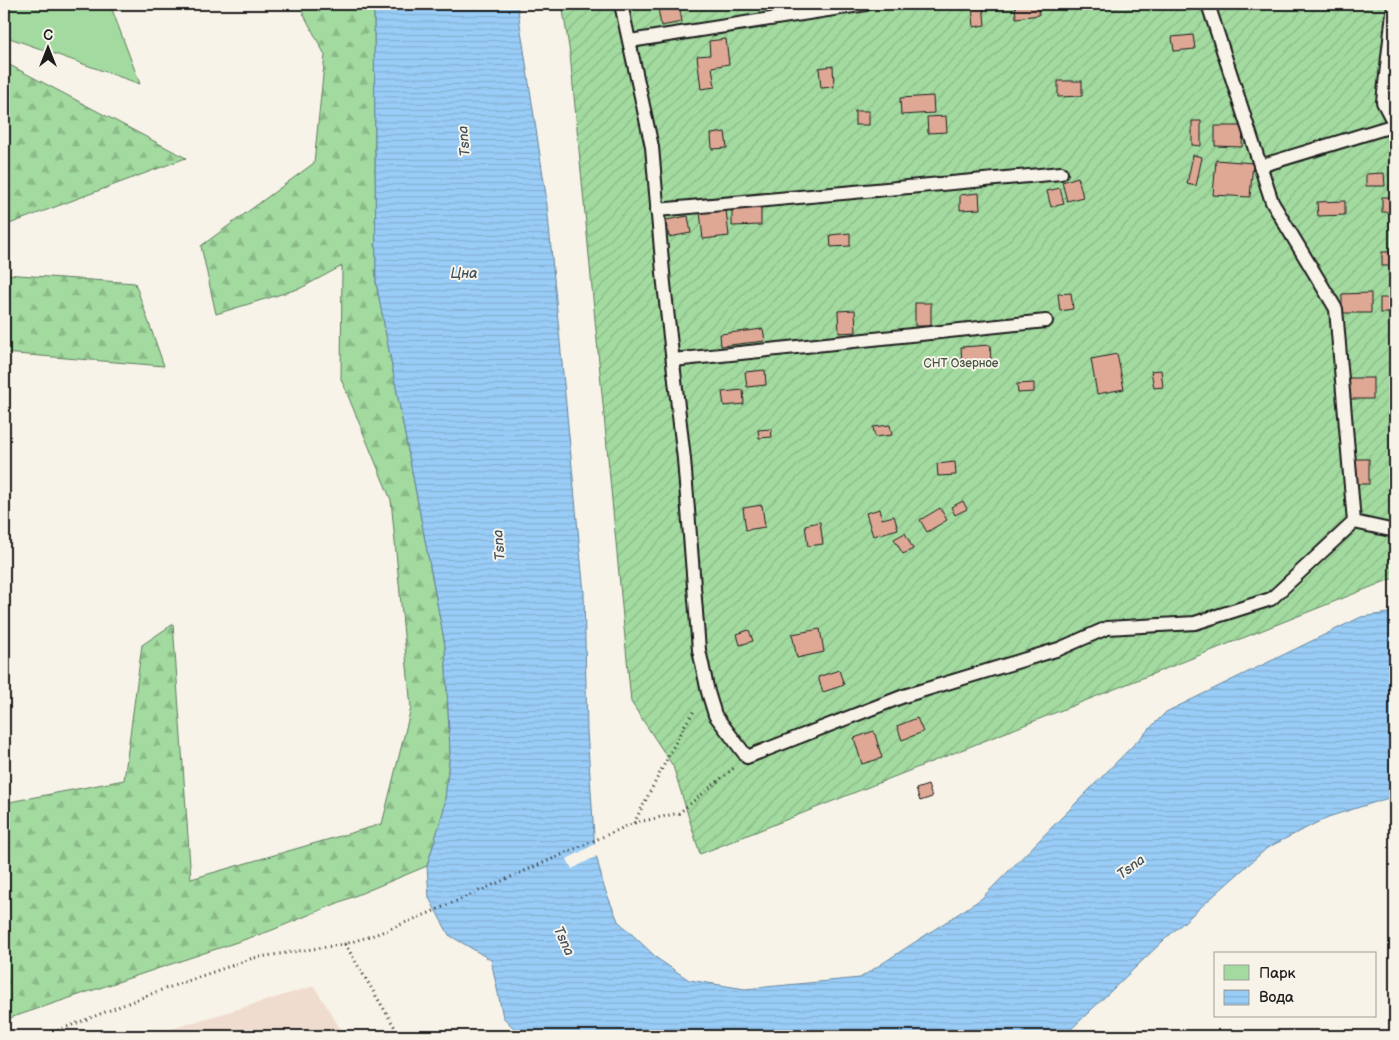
<svg xmlns="http://www.w3.org/2000/svg" width="1399" height="1040" viewBox="0 0 1399 1040" font-family="'Balsamiq Sans',sans-serif">
  <style>
    .built { fill: #f0dccf }
    .green { fill: #a2da9f; stroke: #5f7b5e }
    .forest { fill: url(#forest-firs); stroke: #5f7b5e }
    .garden { fill: url(#garden-furrows); stroke: #5f7b5e }
    .water { fill: url(#water-rules); stroke: #67869f }
    .pier { fill: #f7f3e8 }
    .building { fill: #dea895; stroke: #1c1c1c }
    .lines { fill: none; stroke-linecap: round; stroke-linejoin: round }
    .service-casing { stroke: #1c1c1c; stroke-width: 16 }
    .path { stroke: #1c1c1c; stroke-width: 3; stroke-dasharray: 1 4; stroke-linecap: butt }
    .service { stroke: #f7f3e8; stroke-width: 12 }
    .labels { text-anchor: middle; dominant-baseline: central; stroke-width: 4; stroke-linejoin: round; paint-order: stroke }
    .park-label { font-size: 12px; fill: #445543; stroke: #f7f3e8 }
    .water-label { font-size: 14px; font-style: italic; fill: #42515e; stroke: #f7f3e8 }
  </style>
  <defs>
    <pattern id="forest-firs" width="22" height="20" patternUnits="userSpaceOnUse" patternTransform="scale(1.25)"><rect width="22" height="20" fill="#a2da9f"/><path d="M5 1l3.5 6h-7zM16 11l3.5 6h-7z" fill="#8bba88"/></pattern>
    <pattern id="garden-furrows" width="10" height="10" patternUnits="userSpaceOnUse" patternTransform="scale(1.25)"><rect width="10" height="10" fill="#a2da9f"/><path d="M-1 1l2-2M0 10L10 0M9 11l2-2" fill="none" stroke="#8bba88"/></pattern>
    <pattern id="water-rules" width="6" height="5" patternUnits="userSpaceOnUse" patternTransform="scale(1.25)"><rect width="6" height="5" fill="#99cdf7"/><path d="M0 2.5h6" fill="none" stroke="#83afd3"/></pattern>
  </defs>
  <rect width="100%" height="100%" fill="#f7f3e8"/>
  <filter id="ink" filterUnits="userSpaceOnUse"><feTurbulence type="fractalNoise" baseFrequency=".02" numOctaves="2"/><feDisplacementMap in="SourceGraphic" scale="10" xChannelSelector="R" yChannelSelector="G"/><feConvolveMatrix kernelMatrix="1 2 1 2 8 2 1 2 1" color-interpolation-filters="sRGB"/></filter>
  <g filter="url(#ink)">
    <polygon class="built" points="314,986 345,1036 148,1036"/>
    <polygon class="green" points="4,4 110,4 140,84 4,36"/>
    <g class="forest">
      <polygon points="300,4 374,4 376,282 445,645 450,752 444,809 427,866 270,931 4,1020 4,803 124,780 142,645 173,624 191,879 382,824 411,708 391,500 341,379 342,266 301,288 216,314 201,246 314,163 325,55 303,13"/>
      <polygon points="4,62 186,158 4,226"/>
      <polygon points="4,274 135,283 164,366 4,353"/>
    </g>
    <polygon class="garden" points="562,4 1395,4 1395,579 1391,579 700,854 673,766 631,702 570,54"/>
    <polygon class="water" points="374,4 517,4 546,195 584,593 587,731 595,851 604,887 618,921 658,959 689,980 745,989 860,978 981,899 1166,712 1361,617 1395,612 1395,796 1328,817 1267,848 1164,940 1064,1036 521,1036 503,1017 491,960 449,935 429,898 427,866 444,809 450,752 445,645 376,282"/>
    <polygon class="pier" points="595,844 599,855 572,869 567,859"/>
    <g class="building">
      <polygon points="679,4 682,22 661,26 658,8"/>
      <polygon points="1015,4 1038,4 1039,15 1016,18"/>
      <polygon points="983,5 985,25 974,27 972,6"/>
      <polygon points="1193,35 1195,49 1174,51 1172,37"/>
      <polygon points="726,39 729,64 712,67 715,87 701,89 697,56 710,55 709,41"/>
      <polygon points="833,66 834,87 821,88 819,68"/>
      <polygon points="1058,81 1082,81 1082,96 1058,97"/>
      <polygon points="933,96 934,113 901,115 900,98"/>
      <rect x="855" y="111" width="14" height="14"/>
      <polygon points="946,116 947,132 928,133 927,117"/>
      <polygon points="1192,121 1201,121 1201,146 1192,145"/>
      <polygon points="1215,126 1243,126 1242,147 1215,146"/>
      <polygon points="725,132 727,148 712,149 711,134"/>
      <polygon points="1193,155 1202,157 1196,186 1187,184"/>
      <polygon points="1216,160 1253,163 1250,197 1213,195"/>
      <polygon points="1384,173 1385,186 1366,186 1366,174"/>
      <polygon points="1078,177 1083,197 1067,201 1062,182"/>
      <polygon points="1060,188 1064,204 1051,207 1047,191"/>
      <polygon points="979,193 980,209 960,210 960,195"/>
      <rect x="1382" y="197" width="11" height="15"/>
      <polygon points="1345,201 1345,215 1318,216 1317,202"/>
      <polygon points="761,208 761,225 732,226 732,209"/>
      <polygon points="726,210 729,236 703,239 700,212"/>
      <polygon points="688,216 691,233 669,237 666,220"/>
      <polygon points="850,233 850,246 831,247 830,235"/>
      <rect x="1382" y="252" width="13" height="14"/>
      <polygon points="1071,293 1073,309 1060,311 1058,294"/>
      <polygon points="1371,293 1371,313 1342,313 1342,294"/>
      <rect x="1380" y="298" width="15" height="15"/>
      <rect x="915" y="303" width="16" height="23"/>
      <polygon points="855,310 856,332 839,333 838,311"/>
      <polygon points="763,329 765,341 721,346 720,334"/>
      <polygon points="990,345 991,362 962,364 961,347"/>
      <polygon points="1117,354 1124,389 1097,394 1091,359"/>
      <polygon points="765,370 766,385 747,387 745,372"/>
      <polygon points="1161,370 1163,387 1154,388 1151,371"/>
      <rect x="1349" y="378" width="24" height="21"/>
      <polygon points="1034,383 1034,392 1018,393 1017,384"/>
      <polygon points="743,390 744,404 724,406 722,392"/>
      <polygon points="890,425 892,435 875,437 873,427"/>
      <polygon points="771,429 772,437 759,438 758,430"/>
      <rect x="1351" y="459" width="18" height="25"/>
      <polygon points="955,462 956,475 938,476 937,464"/>
      <polygon points="963,501 967,509 955,515 951,507"/>
      <polygon points="762,505 765,527 746,530 743,508"/>
      <polygon points="940,508 947,520 927,532 920,520"/>
      <polygon points="880,509 882,519 894,516 898,529 873,536 866,513"/>
      <polygon points="820,522 823,544 808,546 805,525"/>
      <polygon points="905,533 913,549 903,554 894,539"/>
      <polygon points="820,629 824,652 797,658 792,634"/>
      <polygon points="749,630 753,641 740,645 737,634"/>
      <polygon points="839,670 844,685 823,692 818,677"/>
      <polygon points="917,718 923,732 902,740 897,726"/>
      <polygon points="874,731 882,758 862,764 854,738"/>
      <polygon points="928,785 932,797 920,801 916,789"/>
    </g>
    <g class="lines">
      <defs>
        <g id="service">
          <polyline points="621,4 652,147 664,284 684,459 699,650 708,692 715,715 747,757 904,696 1059,649 1107,628 1195,623 1271,599 1354,522"/>
          <polyline points="1208,4 1272,202 1336,309 1354,522 1395,531"/>
          <polyline points="1394,4 1383,102 1395,125"/>
          <polyline points="630,41 866,4"/>
          <polyline points="1260,166 1395,125"/>
          <polyline points="657,210 1061,173"/>
          <polyline points="673,360 1046,321"/>
        </g>
      </defs>
      <use href="#service" class="service-casing"/>
      <g class="path">
        <polyline points="634,823 684,726 695,710"/>
        <polyline points="345,944 400,1036"/>
        <polyline points="44,1036 156,992 253,958 345,944 377,934 429,913 634,823 679,813 734,768"/>
      </g>
      <use href="#service" class="service"/>
    </g>
  </g>
  <g class="labels">
    <g class="park-label">
      <text x="961" y="363">СНТ Озерное</text>
    </g>
    <g class="water-label">
      <text transform="translate(464 141) rotate(-95)">Tsna</text>
      <text x="464" y="273">Цна</text>
      <text transform="translate(499 545) rotate(-95)">Tsna</text>
      <text transform="translate(1131 867) rotate(-37)">Tsna</text>
      <text transform="translate(564 941) rotate(65)">Tsna</text>
    </g>
  </g>
  <rect width="1399" height="1040" fill="none" stroke="#f7f3e8" stroke-width="20"/>
  <rect x="10" y="10" width="1379" height="1020" fill="none" stroke="#1c1c1c" stroke-width="2" filter="url(#ink)"/>
  <rect x="1214" y="952" width="162" height="65" fill="#f7f3e8" stroke="#9f9d96"/>
  <rect x="1224" y="965" width="25" height="15" fill="#a2da9f" stroke="#9f9d96"/>
  <text x="1259" y="978" font-size="15" fill="#1c1c1c">Парк</text>
  <rect x="1224" y="990" width="25" height="15" fill="url(#water-rules)" stroke="#9f9d96"/>
  <text x="1259" y="1002" font-size="15" fill="#1c1c1c">Вода</text>
  <g transform="translate(48 48)" stroke="#f7f3e8" stroke-width="4" paint-order="stroke">
  <path d="M0-4L9 19L0 12L-9 19Z" fill="#1c1c1c"/>
  <text y="-8" font-size="14" font-weight="bold" text-anchor="middle" fill="#1c1c1c">С</text>
  </g>
</svg>
